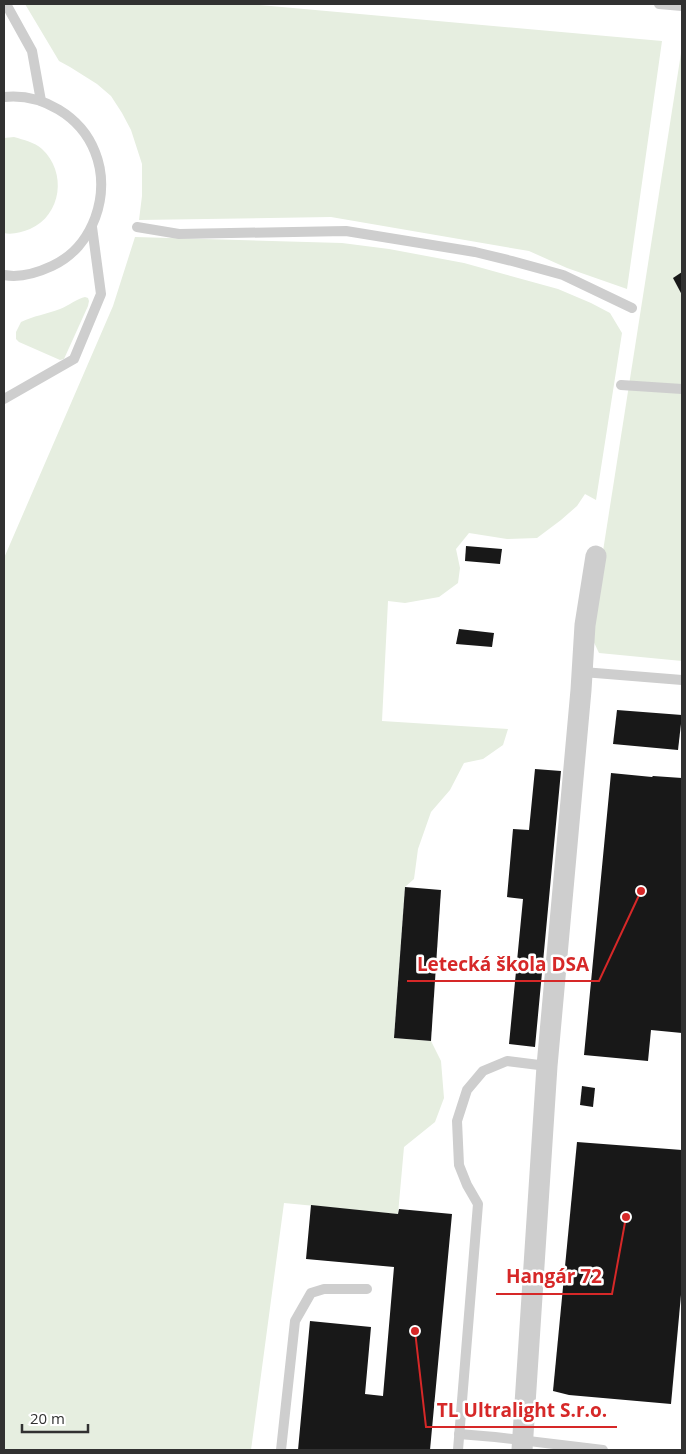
<svg xmlns="http://www.w3.org/2000/svg" width="686" height="1454" viewBox="0 0 686 1454" font-family="'Open Sans',sans-serif">
  <style>
    .green { fill: #e6eee0 }
    .building { fill: #181818 }
    .lines { fill: none; stroke-linecap: round; stroke-linejoin: round }
    .lane { stroke: #cecece; stroke-width: 10 }
    .street { stroke: #cecece; stroke-width: 21 }
    .leader { fill: none; stroke: #d62828; stroke-width: 2 }
    .callout-dot { fill: #d62828; stroke: #fff; stroke-width: 2 }
    .callout-label { font-size: 19px; text-anchor: middle; font-weight: bold; fill: #d62828; stroke: #fff; stroke-width: 5; stroke-linejoin: round; paint-order: stroke }
  </style>
  <rect width="100%" height="100%" fill="#fff"/>
  <g class="green">
    <polygon points="25,4 248,4 662,41 627,289 567,268 529,251 331,217 139,220 142,196 142,164 131,130 122,113 111,96 97,84 70,67 59,61"/>
    <polygon points="682,47 682,661 599,653 590,634"/>
    <path d="M14,137C24,140 34,142 42,149C67,172 62,215 30,229C22,232 12,235 4,233V138Z"/>
    <polygon points="135,237 342,243 389,249 464,263 558,289 591,303 610,313 622,333 596,500 585,494 577,506 561,520 537,538 507,539 469,533 456,549 460,568 458,583 439,597 405,603 388,601 382,721 508,729 503,745 483,759 464,763 450,790 431,812 418,849 414,879 405,887 394,1038 431,1041 441,1061 444,1098 435,1122 404,1147 398,1214 284,1203 251,1450 4,1450 4,558 113,306"/>
    <path d="M85,297L88,298L89,301L88,306L64,359L60,360L19,342L16,339V332L21,322C33,316 47,314 60,309C68,306 78,298 85,297Z"/>
  </g>
  <g class="building">
    <polygon points="682,272 682,295 673,278"/>
    <polygon points="466,546 502,549 500,564 465,561"/>
    <polygon points="459,629 494,633 492,647 456,644"/>
    <polygon points="617,710 682,715 678,750 613,744"/>
    <polygon points="535,769 561,771 535,1047 509,1044 523,899 507,897 513,829 529,830"/>
    <polygon points="611,773 652,777 653,776 682,778 682,1033 651,1030 648,1061 584,1055"/>
    <polygon points="405,887 441,890 431,1041 394,1038"/>
    <polygon points="582,1086 595,1088 593,1107 580,1105"/>
    <polygon points="577,1142 682,1150 682,1284 671,1404 569,1395 553,1391"/>
    <polygon points="311,1205 398,1214 399,1209 452,1214 430,1450 298,1450 310,1321 371,1327 365,1394 383,1396 394,1267 306,1259"/>
  </g>
  <g class="lines">
    <g class="lane">
      <polyline points="6,4 32,51 41,101"/>
      <polyline points="659,4 682,6"/>
      <path d="M4,97C42,93 81,116 95,152C112,194 93,247 52,266C37,273 20,278 4,275"/>
      <polyline points="137,227 179,234 346,231 475,252 512,261 563,275 632,308"/>
      <polyline points="621,385 682,389"/>
      <polyline points="4,399 74,359 101,294 92,227"/>
      <polyline points="583,672 682,680"/>
      <polyline points="459,1434 495,1437 603,1450"/>
      <polyline points="281,1450 295,1321 311,1293 324,1289 367,1289"/>
      <polyline points="458,1450 478,1204 467,1185 459,1165 457,1121 467,1090 483,1071 507,1061 547,1066"/>
    </g>
    <polyline class="street" points="522,1450 547,1066 581,690 585,625 596,556"/>
  </g>
  <path class="leader" d="M641 891L599 981H407M626 1217L612 1294H496M415 1331L426 1427H617"/>
  <g class="callout-dot">
    <circle cx="641" cy="891" r="5"/>
    <circle cx="626" cy="1217" r="5"/>
    <circle cx="415" cy="1331" r="5"/>
  </g>
  <g class="callout-label">
    <text x="503" y="971">Letecká škola DSA</text>
    <text x="554" y="1283">Hangár 72</text>
    <text x="522" y="1417">TL Ultralight S.r.o.</text>
  </g>
  <rect width="686" height="1454" fill="none" stroke="#313131" stroke-width="10"/>
  <path d="M22 1424v8h66v-8" fill="none" stroke="#313131" stroke-width="2.5"/>
  <text x="30" y="1424" font-size="15" fill="#313131" stroke="#ffffff" stroke-width="4" paint-order="stroke">20 m</text>
</svg>
